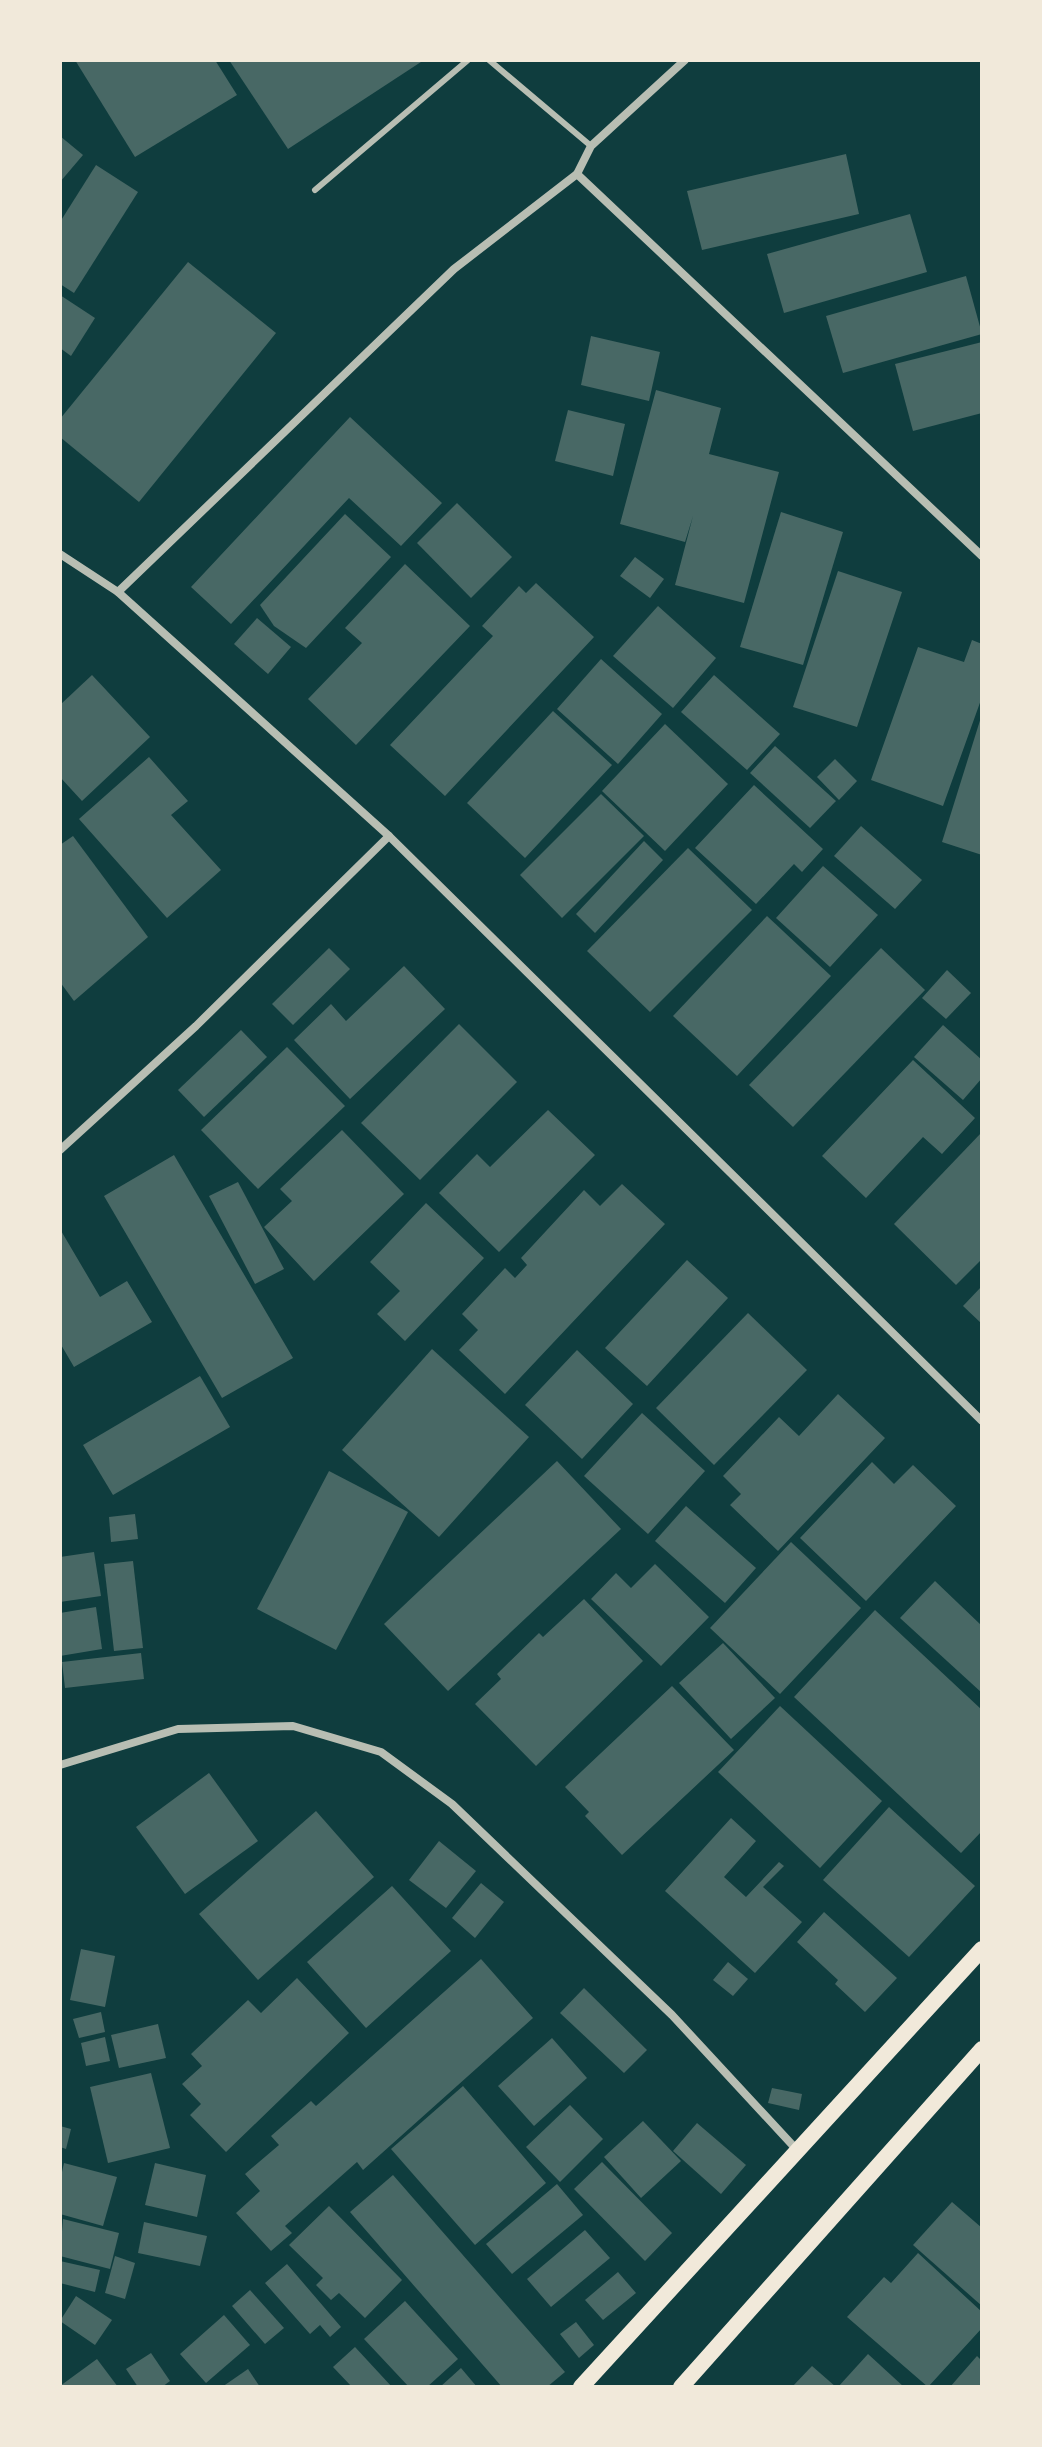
<svg xmlns="http://www.w3.org/2000/svg" width="1042" height="2447" viewBox="0 0 1042 2447" font-family="'DM Sans',sans-serif">
  <style>
    .building { fill: #486865 }
    .lines { fill: none; stroke-linecap: round; stroke-linejoin: round }
    .service { stroke: #b8beb3; stroke-width: 6 }
    .minor { stroke: #b8beb3; stroke-width: 8 }
    .secondary { stroke: #f1e9da; stroke-width: 16 }
  </style>
  <rect width="100%" height="100%" fill="#0f3d3e"/>
  <g class="building">
    <polygon points="75,60 215,60 237,95 135,157"/>
    <polygon points="229,60 424,60 288,149"/>
    <polygon points="60,136 83,155 60,182"/>
    <polygon points="846,154 859,214 702,250 687,191"/>
    <polygon points="96,165 138,192 74,293 60,284 60,222"/>
    <polygon points="910,214 927,272 784,313 767,254"/>
    <polygon points="188,262 276,333 139,502 60,437 60,419"/>
    <polygon points="966,276 982,334 843,373 826,316"/>
    <polygon points="60,295 95,318 71,356 60,348"/>
    <polygon points="591,336 660,352 649,401 581,385"/>
    <polygon points="982,342 982,413 913,431 895,364"/>
    <polygon points="656,390 721,408 709,454 779,472 744,603 675,585 693,516 685,542 620,524"/>
    <polygon points="568,410 625,424 613,476 555,461"/>
    <polygon points="350,417 442,503 401,546 349,498 231,624 191,587"/>
    <polygon points="457,503 512,557 471,598 417,543"/>
    <polygon points="781,512 843,532 803,665 740,647"/>
    <polygon points="345,514 391,557 306,648 274,626 260,605"/>
    <polygon points="635,557 664,579 650,598 620,576"/>
    <polygon points="405,564 470,626 356,745 308,699 362,643 345,628"/>
    <polygon points="838,571 902,592 857,727 793,707"/>
    <polygon points="536,583 594,637 445,796 390,745 493,636 482,626 519,586 526,593"/>
    <polygon points="658,606 716,658 673,708 613,656"/>
    <polygon points="257,618 291,647 268,674 234,644"/>
    <polygon points="972,640 982,644 982,697 943,806 871,780 918,647 964,662"/>
    <polygon points="601,659 662,714 618,764 557,709"/>
    <polygon points="92,675 150,737 82,801 60,777 60,705"/>
    <polygon points="714,675 780,734 747,770 681,712"/>
    <polygon points="553,711 612,765 525,858 467,803"/>
    <polygon points="982,714 982,855 942,842"/>
    <polygon points="665,724 728,784 665,851 602,791"/>
    <polygon points="775,746 836,801 810,828 750,773"/>
    <polygon points="149,757 188,801 171,815 221,870 167,918 79,819"/>
    <polygon points="835,759 857,781 839,800 817,777"/>
    <polygon points="754,785 823,849 802,872 794,864 756,904 695,848"/>
    <polygon points="601,794 644,836 562,918 520,875"/>
    <polygon points="861,826 922,880 895,909 834,856"/>
    <polygon points="73,836 148,937 74,1001 60,982 60,845"/>
    <polygon points="644,841 663,860 595,933 576,914"/>
    <polygon points="688,848 752,910 650,1012 587,951"/>
    <polygon points="823,866 878,915 830,967 776,918"/>
    <polygon points="767,916 831,976 737,1076 673,1016"/>
    <polygon points="329,948 350,969 293,1025 272,1004"/>
    <polygon points="881,948 925,990 793,1127 749,1085"/>
    <polygon points="404,966 445,1009 350,1099 294,1040 331,1004 346,1021"/>
    <polygon points="947,970 971,993 946,1019 922,998"/>
    <polygon points="459,1024 517,1082 420,1180 361,1123"/>
    <polygon points="943,1025 982,1060 982,1078 963,1100 914,1057"/>
    <polygon points="241,1030 267,1057 204,1117 178,1090"/>
    <polygon points="287,1047 345,1106 258,1189 201,1130"/>
    <polygon points="913,1060 975,1118 942,1154 923,1137 866,1198 822,1156"/>
    <polygon points="548,1110 595,1155 499,1252 439,1193 477,1154 490,1167"/>
    <polygon points="342,1130 404,1194 314,1281 264,1227 292,1201 280,1189"/>
    <polygon points="982,1132 982,1259 956,1285 894,1224"/>
    <polygon points="174,1155 293,1358 222,1398 104,1196"/>
    <polygon points="238,1182 284,1269 255,1284 209,1196"/>
    <polygon points="622,1184 665,1224 505,1394 459,1350 478,1330 462,1314 505,1268 515,1278 527,1265 521,1258 584,1190 600,1206"/>
    <polygon points="426,1203 484,1258 405,1341 377,1314 400,1291 370,1262"/>
    <polygon points="60,1229 100,1297 127,1281 152,1322 74,1367 60,1343"/>
    <polygon points="687,1260 728,1298 647,1386 605,1348"/>
    <polygon points="982,1286 982,1324 963,1306"/>
    <polygon points="748,1313 807,1370 714,1465 656,1408"/>
    <polygon points="432,1349 529,1437 439,1537 342,1450"/>
    <polygon points="577,1350 633,1404 582,1459 525,1405"/>
    <polygon points="200,1376 230,1427 113,1495 83,1445"/>
    <polygon points="838,1394 885,1438 778,1551 730,1505 741,1494 723,1476 779,1417 799,1436"/>
    <polygon points="642,1413 705,1471 648,1534 584,1476"/>
    <polygon points="557,1461 621,1529 448,1691 384,1624"/>
    <polygon points="872,1462 894,1484 913,1465 956,1506 866,1601 800,1538"/>
    <polygon points="329,1471 408,1512 336,1650 257,1609"/>
    <polygon points="686,1506 756,1568 725,1603 655,1541"/>
    <polygon points="135,1514 138,1539 111,1542 109,1517"/>
    <polygon points="791,1542 861,1608 780,1694 710,1628"/>
    <polygon points="94,1552 101,1596 60,1602 60,1557"/>
    <polygon points="133,1561 143,1648 114,1651 104,1564"/>
    <polygon points="655,1564 709,1617 661,1666 591,1599 616,1573 631,1588"/>
    <polygon points="935,1581 982,1626 982,1693 900,1618"/>
    <polygon points="584,1599 643,1661 536,1766 475,1704 501,1679 497,1674 539,1633 543,1637"/>
    <polygon points="96,1607 102,1649 60,1656 60,1613"/>
    <polygon points="875,1610 982,1710 982,1831 961,1853 794,1697"/>
    <polygon points="723,1643 775,1698 731,1739 679,1683"/>
    <polygon points="141,1653 144,1679 65,1688 62,1662"/>
    <polygon points="672,1686 734,1750 622,1855 585,1816 589,1812 565,1787"/>
    <polygon points="780,1706 882,1801 820,1868 718,1772"/>
    <polygon points="209,1773 258,1841 185,1894 136,1827"/>
    <polygon points="889,1807 975,1886 909,1957 823,1880"/>
    <polygon points="316,1811 374,1877 258,1980 199,1914"/>
    <polygon points="731,1818 756,1841 724,1877 746,1897 779,1862 784,1866 763,1887 802,1922 755,1973 665,1891"/>
    <polygon points="439,1841 476,1871 446,1908 409,1880"/>
    <polygon points="481,1883 504,1902 475,1938 452,1918"/>
    <polygon points="392,1886 451,1951 366,2028 307,1962"/>
    <polygon points="824,1912 897,1978 865,2012 835,1984 838,1980 797,1942"/>
    <polygon points="81,1949 115,1956 105,2007 70,2000"/>
    <polygon points="481,1959 533,2018 363,2170 357,2162 285,2226 292,2233 271,2251 236,2213 260,2191 245,2174 279,2145 271,2136 311,2101 316,2106"/>
    <polygon points="728,1962 748,1979 733,1996 713,1980"/>
    <polygon points="297,1978 349,2033 226,2152 190,2115 201,2104 182,2084 202,2066 191,2054 248,2000 261,2013"/>
    <polygon points="584,1988 647,2050 624,2073 560,2013"/>
    <polygon points="101,2012 105,2032 79,2038 73,2019"/>
    <polygon points="158,2024 166,2058 119,2068 111,2035"/>
    <polygon points="105,2037 110,2061 86,2066 81,2043"/>
    <polygon points="552,2038 587,2078 534,2126 498,2086"/>
    <polygon points="151,2073 170,2148 108,2163 90,2087"/>
    <polygon points="463,2086 546,2183 475,2245 391,2149"/>
    <polygon points="772,2088 802,2094 799,2110 768,2103"/>
    <polygon points="570,2105 603,2139 560,2182 526,2147"/>
    <polygon points="643,2121 681,2161 641,2198 604,2157"/>
    <polygon points="697,2123 746,2165 721,2194 673,2151"/>
    <polygon points="60,2126 71,2129 66,2149 60,2147"/>
    <polygon points="602,2162 672,2233 645,2261 574,2189"/>
    <polygon points="64,2163 117,2177 103,2226 60,2214 60,2181"/>
    <polygon points="155,2163 206,2175 197,2217 145,2205"/>
    <polygon points="393,2175 565,2372 547,2387 502,2387 350,2212"/>
    <polygon points="557,2184 583,2215 512,2274 486,2244"/>
    <polygon points="952,2202 982,2228 982,2306 913,2245"/>
    <polygon points="329,2206 402,2280 365,2318 339,2293 331,2300 316,2285 323,2278 289,2245"/>
    <polygon points="63,2219 119,2233 110,2269 60,2256"/>
    <polygon points="144,2222 207,2236 200,2266 138,2253"/>
    <polygon points="585,2230 610,2258 551,2307 527,2279"/>
    <polygon points="918,2253 982,2312 982,2328 928,2387 847,2317 884,2277 891,2283"/>
    <polygon points="115,2256 135,2263 125,2299 105,2293"/>
    <polygon points="60,2261 100,2270 95,2292 60,2283"/>
    <polygon points="287,2264 341,2327 330,2337 320,2325 310,2334 265,2283"/>
    <polygon points="618,2272 636,2293 603,2320 585,2300"/>
    <polygon points="250,2290 284,2328 265,2344 232,2306"/>
    <polygon points="76,2296 112,2320 95,2345 60,2321"/>
    <polygon points="405,2301 458,2359 427,2387 409,2387 364,2339"/>
    <polygon points="224,2315 250,2345 206,2383 180,2354"/>
    <polygon points="576,2322 594,2345 579,2358 560,2334"/>
    <polygon points="355,2347 392,2387 352,2387 333,2367"/>
    <polygon points="151,2353 170,2381 162,2387 138,2387 126,2369"/>
    <polygon points="868,2354 904,2387 838,2387"/>
    <polygon points="977,2356 982,2361 982,2387 950,2387"/>
    <polygon points="97,2359 118,2387 60,2387 60,2386"/>
    <polygon points="812,2366 836,2387 792,2387"/>
    <polygon points="461,2368 477,2387 440,2387"/>
    <polygon points="248,2369 260,2387 222,2387"/>
  </g>
  <g class="lines">
    <g class="service">
      <polyline points="489,60 591,146"/>
      <polyline points="315,190 468,60"/>
    </g>
    <g class="minor">
      <polyline points="577,174 982,556"/>
      <polyline points="60,554 118,592 389,836 982,1421"/>
      <polyline points="118,592 454,269 577,174 591,146 685,60"/>
      <polyline points="60,1150 196,1026 389,836"/>
      <polyline points="60,1765 178,1729 293,1726 381,1752 452,1804 672,2015 797,2150"/>
    </g>
    <g class="secondary">
      <polyline points="581,2387 982,1949"/>
      <polyline points="681,2387 982,2049"/>
    </g>
  </g>
  <rect width="1042" height="2447" fill="none" stroke="#f1e9da" stroke-width="124"/>
</svg>
